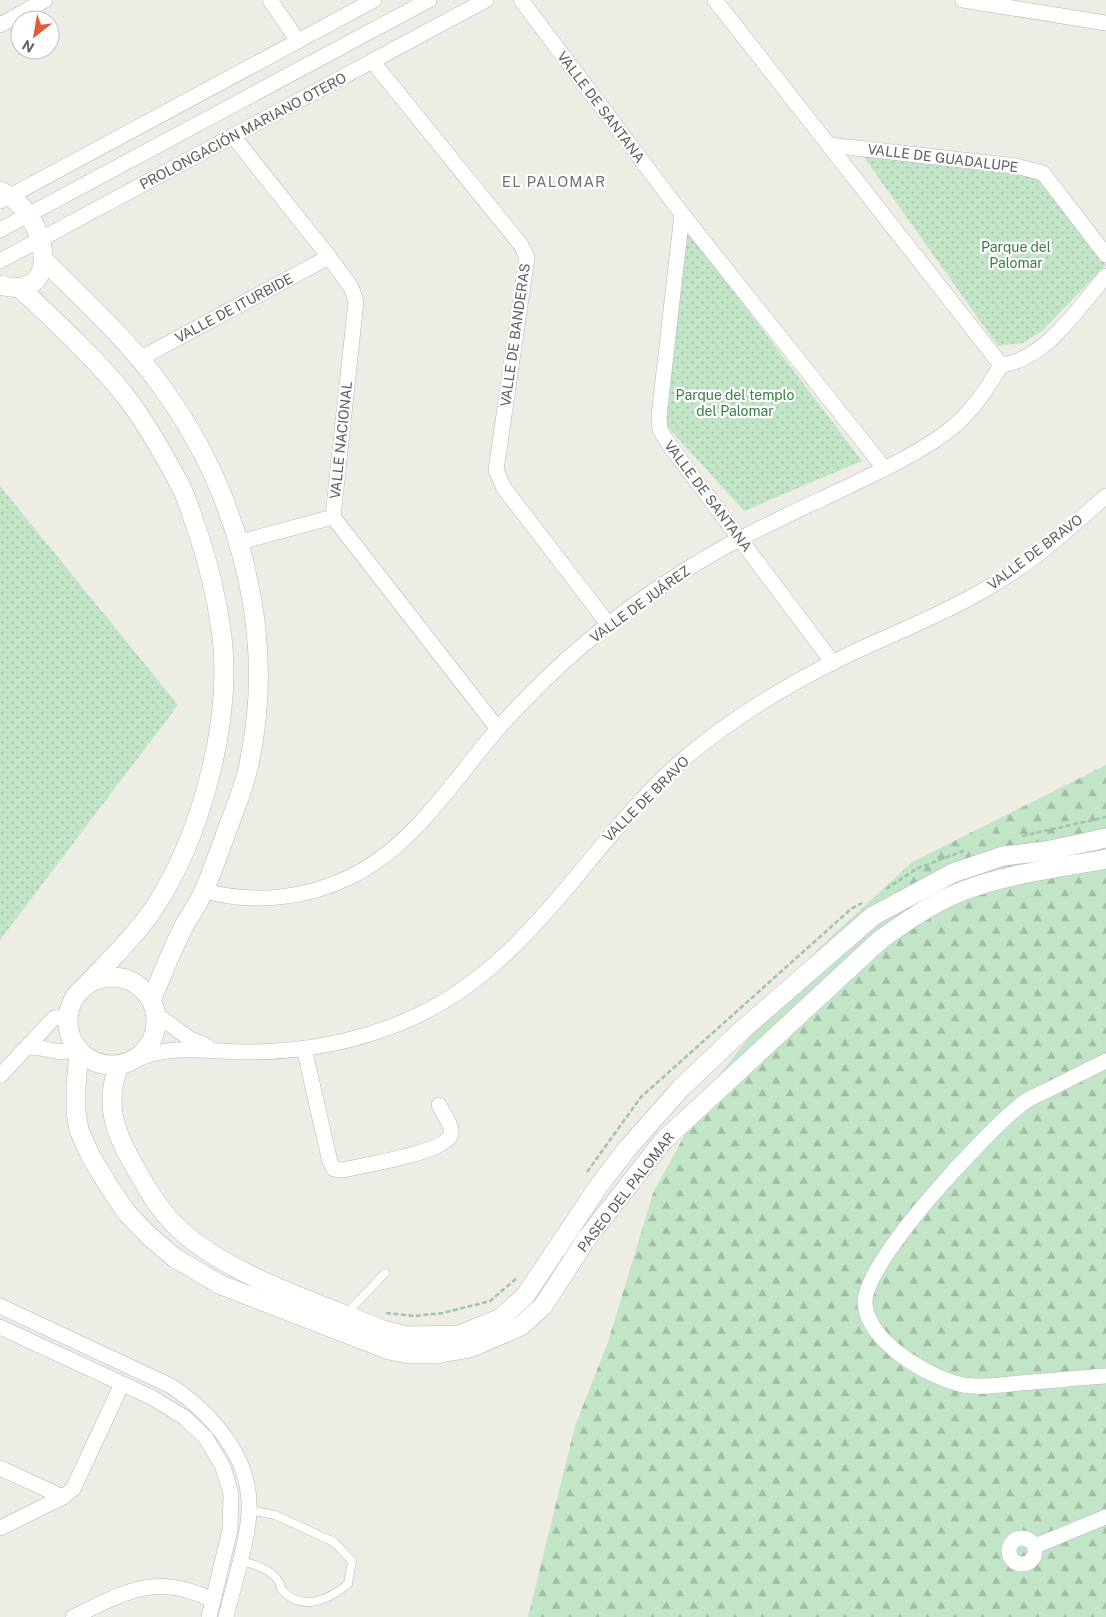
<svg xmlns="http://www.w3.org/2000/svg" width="1106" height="1617" viewBox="0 0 1106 1617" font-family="'Public Sans',sans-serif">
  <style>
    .grass { fill: url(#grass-dots) }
    .forest { fill: url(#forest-firs) }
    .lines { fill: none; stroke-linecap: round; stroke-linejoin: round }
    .service-casing { stroke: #b5b6bb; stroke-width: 9 }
    .minor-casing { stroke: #b5b6bb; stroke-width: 16 }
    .tertiary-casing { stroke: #b5b6bb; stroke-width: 20 }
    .path { stroke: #9cc5ad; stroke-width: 2.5; stroke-dasharray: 5 2.5; stroke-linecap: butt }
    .service { stroke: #fff; stroke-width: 8 }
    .minor { stroke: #fff; stroke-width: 15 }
    .tertiary { stroke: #fff; stroke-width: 19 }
    .labels { text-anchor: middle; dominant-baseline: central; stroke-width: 4.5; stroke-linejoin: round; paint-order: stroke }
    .street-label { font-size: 14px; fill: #5d5f64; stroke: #fff }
    .park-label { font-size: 14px; fill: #388045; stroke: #fff }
    .neighbourhood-label { font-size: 15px; letter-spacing: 1px; fill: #6e7176; stroke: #fff }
  </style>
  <defs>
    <pattern id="grass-dots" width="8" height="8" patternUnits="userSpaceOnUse" patternTransform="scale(1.25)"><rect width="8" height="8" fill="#c3e5c7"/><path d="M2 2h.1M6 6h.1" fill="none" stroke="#a2bda5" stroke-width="1.8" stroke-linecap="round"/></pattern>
    <pattern id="forest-firs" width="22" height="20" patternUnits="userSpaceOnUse" patternTransform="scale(1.25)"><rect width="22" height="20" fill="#c3e5c7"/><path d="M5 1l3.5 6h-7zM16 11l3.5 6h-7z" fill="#a2bda5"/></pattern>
  </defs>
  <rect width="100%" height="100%" fill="#eeede5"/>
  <g class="grass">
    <polygon points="861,153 1038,174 1106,265 1042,331 1023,343 998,346"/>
    <polygon points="687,230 862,461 744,511 666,425"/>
    <polygon points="0,486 178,705 0,940"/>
  </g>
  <polygon class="forest" points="1106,765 1106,1617 528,1617 575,1426 608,1342 653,1193 712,1085 816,951 912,862"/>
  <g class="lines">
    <defs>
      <g id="service">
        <polyline points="346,1314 385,1273"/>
        <path d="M239,1560C252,1564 268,1568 277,1579C280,1582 280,1587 282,1590C302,1612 329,1600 348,1584L352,1561L334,1542L275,1515L250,1510"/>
      </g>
      <g id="minor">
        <polyline points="270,0 298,41"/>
        <polyline points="521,0 682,214 659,416 660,430 670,446 833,663"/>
        <polyline points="715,0 1001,365"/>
        <polyline points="963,0 1106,23"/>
        <polyline points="0,25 45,0"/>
        <polyline points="372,61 521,245 527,257 496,470 504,488 609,625"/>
        <polyline points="233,136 329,257 351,287 356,301 333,517 498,729"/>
        <polyline points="829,145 1016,166 1043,173 1106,255"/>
        <polyline points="1,201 374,0"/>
        <polyline points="682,214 885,469"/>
        <polyline points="0,230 429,0"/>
        <polyline points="0,261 486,0"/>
        <polyline points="139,359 329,257"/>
        <polyline points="240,542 333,517"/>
        <path d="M205,891C253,904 305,899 350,877C414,846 452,782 496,731C547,673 608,620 673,578C727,542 786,516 845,488C881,470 921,453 953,427C974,409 988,388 1001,365C1045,360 1078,308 1106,276"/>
        <polyline points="156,1014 190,1039 207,1046"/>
        <path d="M28,1047C47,1046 60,1058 76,1047"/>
        <path d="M304,1048L330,1162L334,1169L342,1170C361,1166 447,1152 451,1134C453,1126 443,1113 439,1105"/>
        <path d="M134,1060C178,1043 204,1052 249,1052C301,1052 354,1042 403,1022C527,971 582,851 677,765C730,718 791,682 854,652C900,631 947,612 991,586C1033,562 1070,528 1106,496"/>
        <path d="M1106,1061C1087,1070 1068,1080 1048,1090C1040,1094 1029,1098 1022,1104C987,1131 862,1263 865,1304C869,1343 928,1377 963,1385C981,1388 1001,1385 1019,1383C1048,1381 1077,1378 1106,1376"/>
        <polyline points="0,1076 54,1018 67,1017"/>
        <path d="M0,1306L171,1386C211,1413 251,1457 249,1509C249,1539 233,1586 226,1617"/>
        <polyline points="0,1327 153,1398 185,1418 206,1438 223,1467 231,1494 230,1530 209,1617"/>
        <polyline points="0,1468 63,1497"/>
        <polyline points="0,1528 63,1497 73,1489 122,1384"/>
        <circle cx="1022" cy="1551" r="13"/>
        <polyline points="1035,1546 1106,1517"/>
        <path d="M73,1617C126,1592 155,1572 213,1600"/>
      </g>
      <g id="tertiary">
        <path d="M0,191C47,210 67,304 0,285"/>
        <path d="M45,261C83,299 123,336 156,379C236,485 277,627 250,759C246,781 238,802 230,822C222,844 214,867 205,888C199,904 188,917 181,932C170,954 161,978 151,1000"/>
        <path d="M20,288C56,322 93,356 124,394C145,421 163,453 179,483C186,495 190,510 195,524C208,560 217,598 222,637C232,721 201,837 154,908C135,936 111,959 88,983"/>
        <circle cx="112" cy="1021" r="44"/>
        <path d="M79,1052L76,1086V1112L79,1130L91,1157L110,1188L126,1212L149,1236L175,1258L221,1285L389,1350L410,1354H436L470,1348L521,1326L543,1306L587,1238L663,1141L880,940C905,922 931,904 960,892C1006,874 1057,868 1106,859"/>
        <path d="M119,1065C105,1101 113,1129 132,1162C145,1185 158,1209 177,1227C225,1274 320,1304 383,1330L407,1336L459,1335L501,1318L525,1296L600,1184L627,1149L681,1088L741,1031L873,916L953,873L1003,856L1046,851L1106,838"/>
      </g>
    </defs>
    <use href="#service" class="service-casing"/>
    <use href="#minor" class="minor-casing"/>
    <use href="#tertiary" class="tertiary-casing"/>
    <g class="path">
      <polyline points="1022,836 1106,817"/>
      <polyline points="886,889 918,868 966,850"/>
      <polyline points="587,1172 641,1097 851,909 862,903"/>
      <polyline points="386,1313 415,1316 443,1313 490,1301 518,1277"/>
    </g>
    <use href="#service" class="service"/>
    <use href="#minor" class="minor"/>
    <use href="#tertiary" class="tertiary"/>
  </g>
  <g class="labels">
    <g class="street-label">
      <text transform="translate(601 107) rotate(53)">VALLE DE SANTANA</text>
      <text transform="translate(243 131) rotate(-28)">PROLONGACIÓN MARIANO OTERO</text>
      <text transform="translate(943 158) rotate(7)">VALLE DE GUADALUPE</text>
      <text transform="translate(234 308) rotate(-28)">VALLE DE ITURBIDE</text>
      <text transform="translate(515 335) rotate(-82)">VALLE DE BANDERAS</text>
      <text transform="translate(341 440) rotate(-84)">VALLE NACIONAL</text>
      <text transform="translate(708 496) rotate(53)">VALLE DE SANTANA</text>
      <text transform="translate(1035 552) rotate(-37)">VALLE DE BRAVO</text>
      <text transform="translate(640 604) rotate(-36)">VALLE DE JUÁREZ</text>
      <text transform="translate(646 799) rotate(-45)">VALLE DE BRAVO</text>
      <text transform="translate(626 1192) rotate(-52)">PASEO DEL PALOMAR</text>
    </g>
    <g class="park-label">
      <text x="1016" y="247">Parque del<tspan x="1016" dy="16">Palomar</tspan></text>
      <text x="735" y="395">Parque del templo<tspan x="735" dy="16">del Palomar</tspan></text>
    </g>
    <g class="neighbourhood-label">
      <text x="554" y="181">EL PALOMAR</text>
    </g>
  </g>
  <g transform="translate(35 35) rotate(211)"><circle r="24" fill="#ffffff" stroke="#bebfc1"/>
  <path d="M0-4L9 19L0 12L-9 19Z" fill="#e15c38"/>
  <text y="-8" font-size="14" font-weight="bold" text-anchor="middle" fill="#5d5f64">N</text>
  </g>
</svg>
